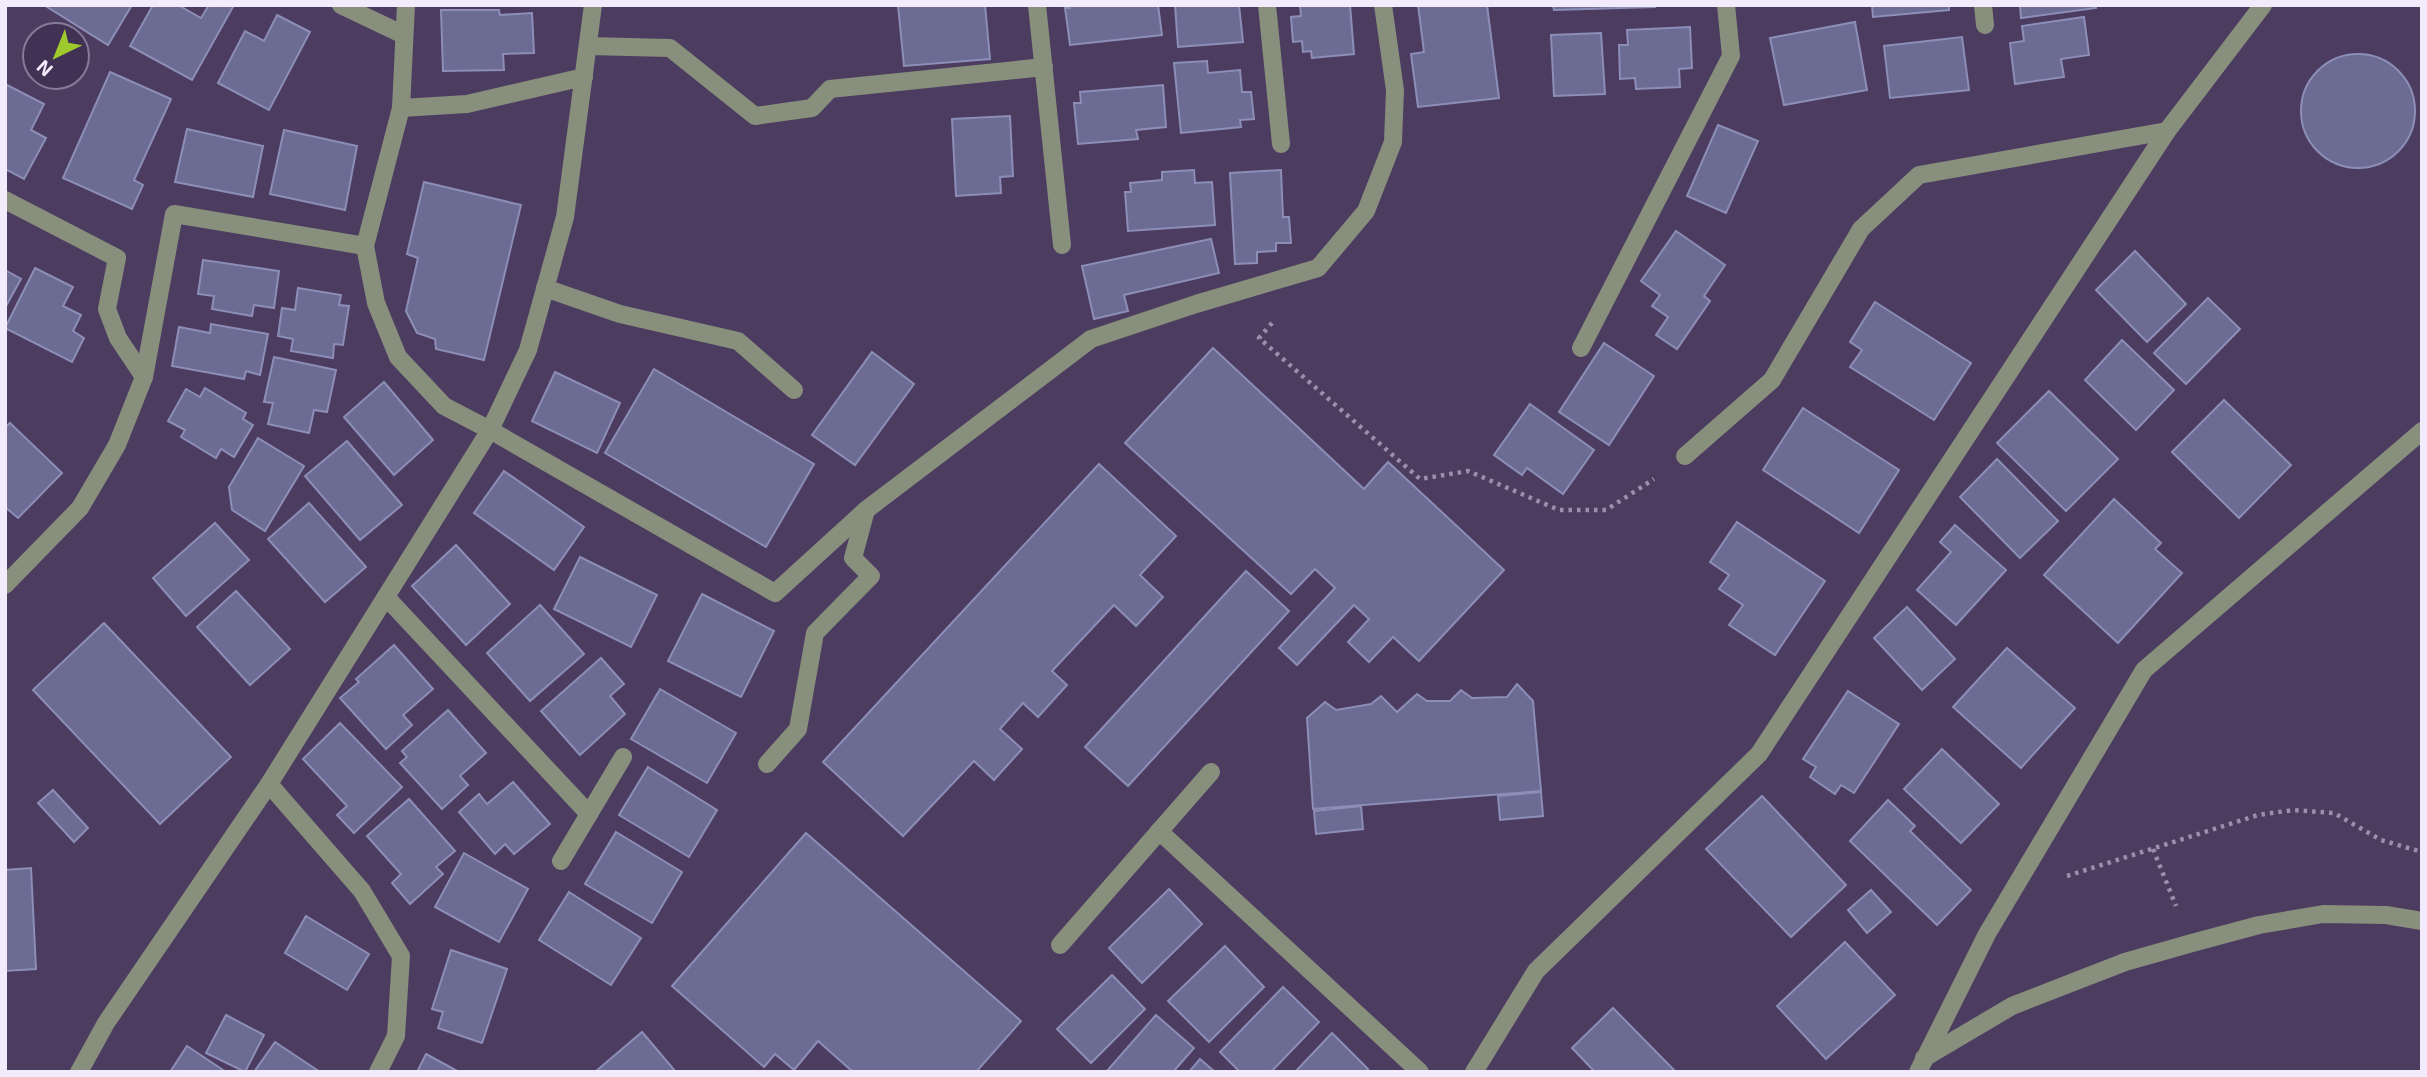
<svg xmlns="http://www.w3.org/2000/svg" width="2427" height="1077" viewBox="0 0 2427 1077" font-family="'Exo 2',sans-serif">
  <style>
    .building { fill: #6b6b93; stroke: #8d8eb8; stroke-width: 2 }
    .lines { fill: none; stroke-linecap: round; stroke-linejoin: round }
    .path { stroke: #9b90ab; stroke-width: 4.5; stroke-dasharray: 3.5 5; stroke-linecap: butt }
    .minor { stroke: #888f7c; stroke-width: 18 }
  </style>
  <rect width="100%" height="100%" fill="#4c3c60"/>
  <g class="building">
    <polygon points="44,5 132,5 108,45"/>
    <polygon points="153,5 178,5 201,18 209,5 234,5 192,80 130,46"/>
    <polygon points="898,5 985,5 990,59 904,66"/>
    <polygon points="1070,5 1158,5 1162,35 1070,45 1065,8 1070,8"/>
    <polygon points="1175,5 1239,5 1243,42 1178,47"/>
    <polygon points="1300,5 1350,5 1354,54 1312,58 1311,51 1303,52 1302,41 1293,42 1291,17 1301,16"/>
    <polygon points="1418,5 1487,5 1499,98 1418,107 1411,54 1424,52"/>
    <polygon points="1553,5 1655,5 1655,7 1554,10"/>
    <polygon points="1872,5 1949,5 1949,10 1873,17"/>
    <polygon points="2020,5 2095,5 2096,8 2021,18"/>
    <polygon points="441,10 499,10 500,15 532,13 534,53 503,54 504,70 443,71"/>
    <polygon points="277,15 310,32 269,110 218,83 245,31 264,41"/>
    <polygon points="2084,17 2089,55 2061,59 2064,77 2015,84 2010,43 2024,41 2022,26"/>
    <polygon points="1855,22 1867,90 1784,105 1770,38"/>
    <polygon points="1690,27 1692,68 1679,69 1680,87 1636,89 1635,78 1620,79 1619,45 1628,45 1627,30"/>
    <polygon points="1601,33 1605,94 1554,96 1551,35"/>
    <polygon points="1962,37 1969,90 1890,98 1884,46"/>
    <circle cx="2358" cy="111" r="57"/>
    <polygon points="1207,61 1208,73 1240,70 1242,92 1251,92 1254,119 1240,120 1241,127 1181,133 1174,63"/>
    <polygon points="110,72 171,99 134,180 143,185 132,209 63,178"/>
    <polygon points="5,84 44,104 31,130 46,138 24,179 5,169"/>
    <polygon points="1163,85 1166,127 1136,130 1138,139 1078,144 1074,103 1081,103 1080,92"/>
    <polygon points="1010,116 1013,176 1000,177 1001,193 956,196 952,119"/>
    <polygon points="1718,125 1758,141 1726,213 1687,196"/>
    <polygon points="187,129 263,146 253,197 175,182"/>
    <polygon points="284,130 357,146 345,210 270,194"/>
    <polygon points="1194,170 1195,183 1212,182 1215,225 1128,231 1125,192 1131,192 1130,183 1162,180 1162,172"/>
    <polygon points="1281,170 1283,217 1289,217 1291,243 1276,243 1276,251 1257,252 1257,263 1235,264 1230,173"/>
    <polygon points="424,182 521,205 484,360 436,349 435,339 417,333 406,311 418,258 407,254"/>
    <polygon points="1676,231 1725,265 1704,296 1710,301 1677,349 1656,335 1668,317 1652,306 1660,295 1641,281"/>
    <polygon points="1211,239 1219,273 1124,295 1128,311 1094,319 1082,266"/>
    <polygon points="2135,251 2186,304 2147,342 2096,290"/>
    <polygon points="203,260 279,271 274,308 254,305 252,316 212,309 214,296 198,294"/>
    <polygon points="35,268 73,287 63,306 81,315 73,331 84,338 72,362 5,328"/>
    <polygon points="5,270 21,279 5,308"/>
    <polygon points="298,288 341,295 339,305 349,306 343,345 334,344 333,358 291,351 293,339 278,336 282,308 295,310"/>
    <polygon points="2208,298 2240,329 2186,384 2154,353"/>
    <polygon points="1875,302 1971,363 1934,420 1850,367 1862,350 1850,342"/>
    <polygon points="211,324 268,334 260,375 246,371 244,379 172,366 179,327 210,333"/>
    <polygon points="2122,340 2174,390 2136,430 2085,380"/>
    <polygon points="1604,343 1654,376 1609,445 1559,412"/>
    <polygon points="1213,348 1364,489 1388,462 1504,570 1419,661 1393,637 1369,662 1348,642 1369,619 1354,605 1297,665 1279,648 1335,588 1315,569 1291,594 1125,443"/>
    <polygon points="872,352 914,384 855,465 812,435"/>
    <polygon points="274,357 336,370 327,412 314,410 309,433 268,424 273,403 264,402"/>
    <polygon points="654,369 814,464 766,547 605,453"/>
    <polygon points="555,372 620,403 597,453 532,421"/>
    <polygon points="384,382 433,440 394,475 344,417"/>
    <polygon points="205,388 246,413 243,419 253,425 234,457 221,449 216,458 181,437 185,430 168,421 186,389 200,397"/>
    <polygon points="2049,391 2118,459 2066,511 1997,443"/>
    <polygon points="2224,400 2291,465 2239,518 2172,452"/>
    <polygon points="1530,404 1594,450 1563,494 1527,468 1522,475 1494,455"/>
    <polygon points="1803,408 1899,470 1859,533 1763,470"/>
    <polygon points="10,423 62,473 18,518 5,507 5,428"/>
    <polygon points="258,438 304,466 265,531 232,510 229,487"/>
    <polygon points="347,441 402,505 360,540 305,476"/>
    <polygon points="1997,459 2058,521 2020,558 1960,497"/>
    <polygon points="1099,464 1176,536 1140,575 1163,597 1136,626 1114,605 1052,671 1067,685 1038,717 1023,703 1000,729 1022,749 994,780 974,761 903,836 823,762"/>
    <polygon points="504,471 584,527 554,570 474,513"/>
    <polygon points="2114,499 2161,543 2155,549 2182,573 2118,643 2044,575"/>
    <polygon points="309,503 366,567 325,602 268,539"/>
    <polygon points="1737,522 1825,581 1775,655 1729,625 1743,605 1719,589 1729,575 1710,562"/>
    <polygon points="215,523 249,560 186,616 153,578"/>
    <polygon points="1955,525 2006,570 1956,625 1917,590 1951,552 1940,542"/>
    <polygon points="456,545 510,604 466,645 412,586"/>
    <polygon points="580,557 657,595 631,647 554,609"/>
    <polygon points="1246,571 1289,611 1128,786 1085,747"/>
    <polygon points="236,591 290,649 250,685 197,627"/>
    <polygon points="702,594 774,631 741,697 668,661"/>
    <polygon points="540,605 584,654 530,701 487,653"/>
    <polygon points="1907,607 1955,659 1922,690 1874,638"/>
    <polygon points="104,623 231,757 160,824 33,690"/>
    <polygon points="394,645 433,689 403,715 412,725 386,749 340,698 359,682 356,679"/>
    <polygon points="2007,648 2075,708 2021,768 1953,707"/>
    <polygon points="601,658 624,684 610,696 625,714 580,755 541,711"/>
    <polygon points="1517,684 1533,701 1541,791 1313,809 1307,718 1325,702 1336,710 1371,704 1381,696 1397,712 1417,694 1427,701 1450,701 1461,690 1472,698 1507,697"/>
    <polygon points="660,689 736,733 707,783 631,739"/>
    <polygon points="1848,691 1899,724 1854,793 1841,785 1835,794 1810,777 1816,767 1803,759"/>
    <polygon points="448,710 486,753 460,776 468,785 442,809 400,763 407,757 402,751"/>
    <polygon points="340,723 402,787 354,833 337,815 347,806 303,759"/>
    <polygon points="1942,749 1999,804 1961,843 1904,789"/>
    <polygon points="648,767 717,810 689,857 619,815"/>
    <polygon points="513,782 550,824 514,854 505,844 495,854 459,812 479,794 487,804"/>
    <polygon points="53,790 88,828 74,842 38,803"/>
    <polygon points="1541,792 1543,816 1500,820 1498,796"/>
    <polygon points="1762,796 1846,885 1791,937 1706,849"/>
    <polygon points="409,799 455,851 436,867 443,874 410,904 392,883 401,874 367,836"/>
    <polygon points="1888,800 1915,826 1910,831 1971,890 1937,925 1850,841"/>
    <polygon points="1361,806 1363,829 1316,834 1314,811"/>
    <polygon points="616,832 682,872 652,923 585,884"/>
    <polygon points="806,833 1021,1021 976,1072 853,1072 818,1041 794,1070 775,1054 764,1067 672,986"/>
    <polygon points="464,853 528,889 499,942 435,907"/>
    <polygon points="31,868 36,969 5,971 5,870"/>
    <polygon points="1169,889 1202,924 1142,983 1109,948"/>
    <polygon points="1871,890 1891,912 1867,933 1848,910"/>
    <polygon points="569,892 641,938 611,985 539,940"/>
    <polygon points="306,916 369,954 347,990 285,953"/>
    <polygon points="1845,942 1895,995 1826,1059 1777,1006"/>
    <polygon points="1225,946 1264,987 1209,1042 1168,1001"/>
    <polygon points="451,950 507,969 482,1043 438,1028 443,1012 432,1009"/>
    <polygon points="1112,975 1145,1009 1091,1063 1057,1029"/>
    <polygon points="1283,987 1319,1022 1271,1072 1240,1072 1220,1052"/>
    <polygon points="1613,1008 1676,1072 1595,1072 1572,1048"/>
    <polygon points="226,1015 264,1035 245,1072 206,1053"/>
    <polygon points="1156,1015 1194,1048 1173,1072 1106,1072"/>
    <polygon points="642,1032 676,1072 595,1072"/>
    <polygon points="1332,1033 1368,1069 1365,1072 1295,1072"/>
    <polygon points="275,1042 320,1072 254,1072"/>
    <polygon points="187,1046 226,1072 170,1072"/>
    <polygon points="426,1054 459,1072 417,1072"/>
    <polygon points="1200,1059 1215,1072 1189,1072"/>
  </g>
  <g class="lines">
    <g class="path">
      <polyline points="1272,323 1259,338 1420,479 1468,471 1559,510 1606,510 1654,479"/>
      <polyline points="2153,849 2176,906"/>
      <polyline points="2067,876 2258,815 2293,810 2334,813 2381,840 2422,852"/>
      <polyline points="701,1071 701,1072"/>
    </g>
    <g class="minor">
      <polyline points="341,5 404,35"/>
      <polyline points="406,5 401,108 365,246 376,303 398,357 444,406 490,430 775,593 866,510 1091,339 1196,304 1318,268 1366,211 1393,142 1395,90 1383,5"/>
      <polyline points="1037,5 1062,245"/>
      <polyline points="1267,5 1281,144"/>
      <polyline points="1983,5 1985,25"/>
      <polyline points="588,46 670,48 755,116 812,108 830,89 1044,67"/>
      <polyline points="401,108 467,104 584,77"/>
      <polyline points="5,200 117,258 107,309 118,338 144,377"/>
      <polyline points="545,288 620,314 738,341 794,390"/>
      <polyline points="1581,348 1731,56 1726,5"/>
      <polyline points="1685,456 1772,380 1861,229 1919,175 2167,131"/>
      <polyline points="5,585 80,508 117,445 144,377 174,214 365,246"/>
      <polyline points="386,597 589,814"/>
      <polyline points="767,764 798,729 815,633 871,576 853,558 866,510"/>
      <polyline points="269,784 362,891 401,956 396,1036 378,1072"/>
      <polyline points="1159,831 1420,1072"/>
      <polyline points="561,861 623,757"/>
      <polyline points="1060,945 1211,772"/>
      <polyline points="1924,1058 2012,1006 2125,962 2192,943 2259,925 2323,914 2386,915 2422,921"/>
      <polyline points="79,1072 106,1023 269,784 490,430 528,350 565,217 593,5"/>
      <polyline points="1474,1072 1536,971 1759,754 2167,131 2263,5"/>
      <polyline points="1918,1072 1987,934 2144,670 2422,431"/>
    </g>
  </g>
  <rect width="2427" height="1077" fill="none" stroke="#f2ebfc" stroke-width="14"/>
  <g transform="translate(56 56) rotate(223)"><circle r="33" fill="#413154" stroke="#887b97" stroke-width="2"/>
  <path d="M0-5L12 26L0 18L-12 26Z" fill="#9fca2d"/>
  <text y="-10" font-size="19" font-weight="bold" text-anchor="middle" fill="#f2ebfc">N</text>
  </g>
</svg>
